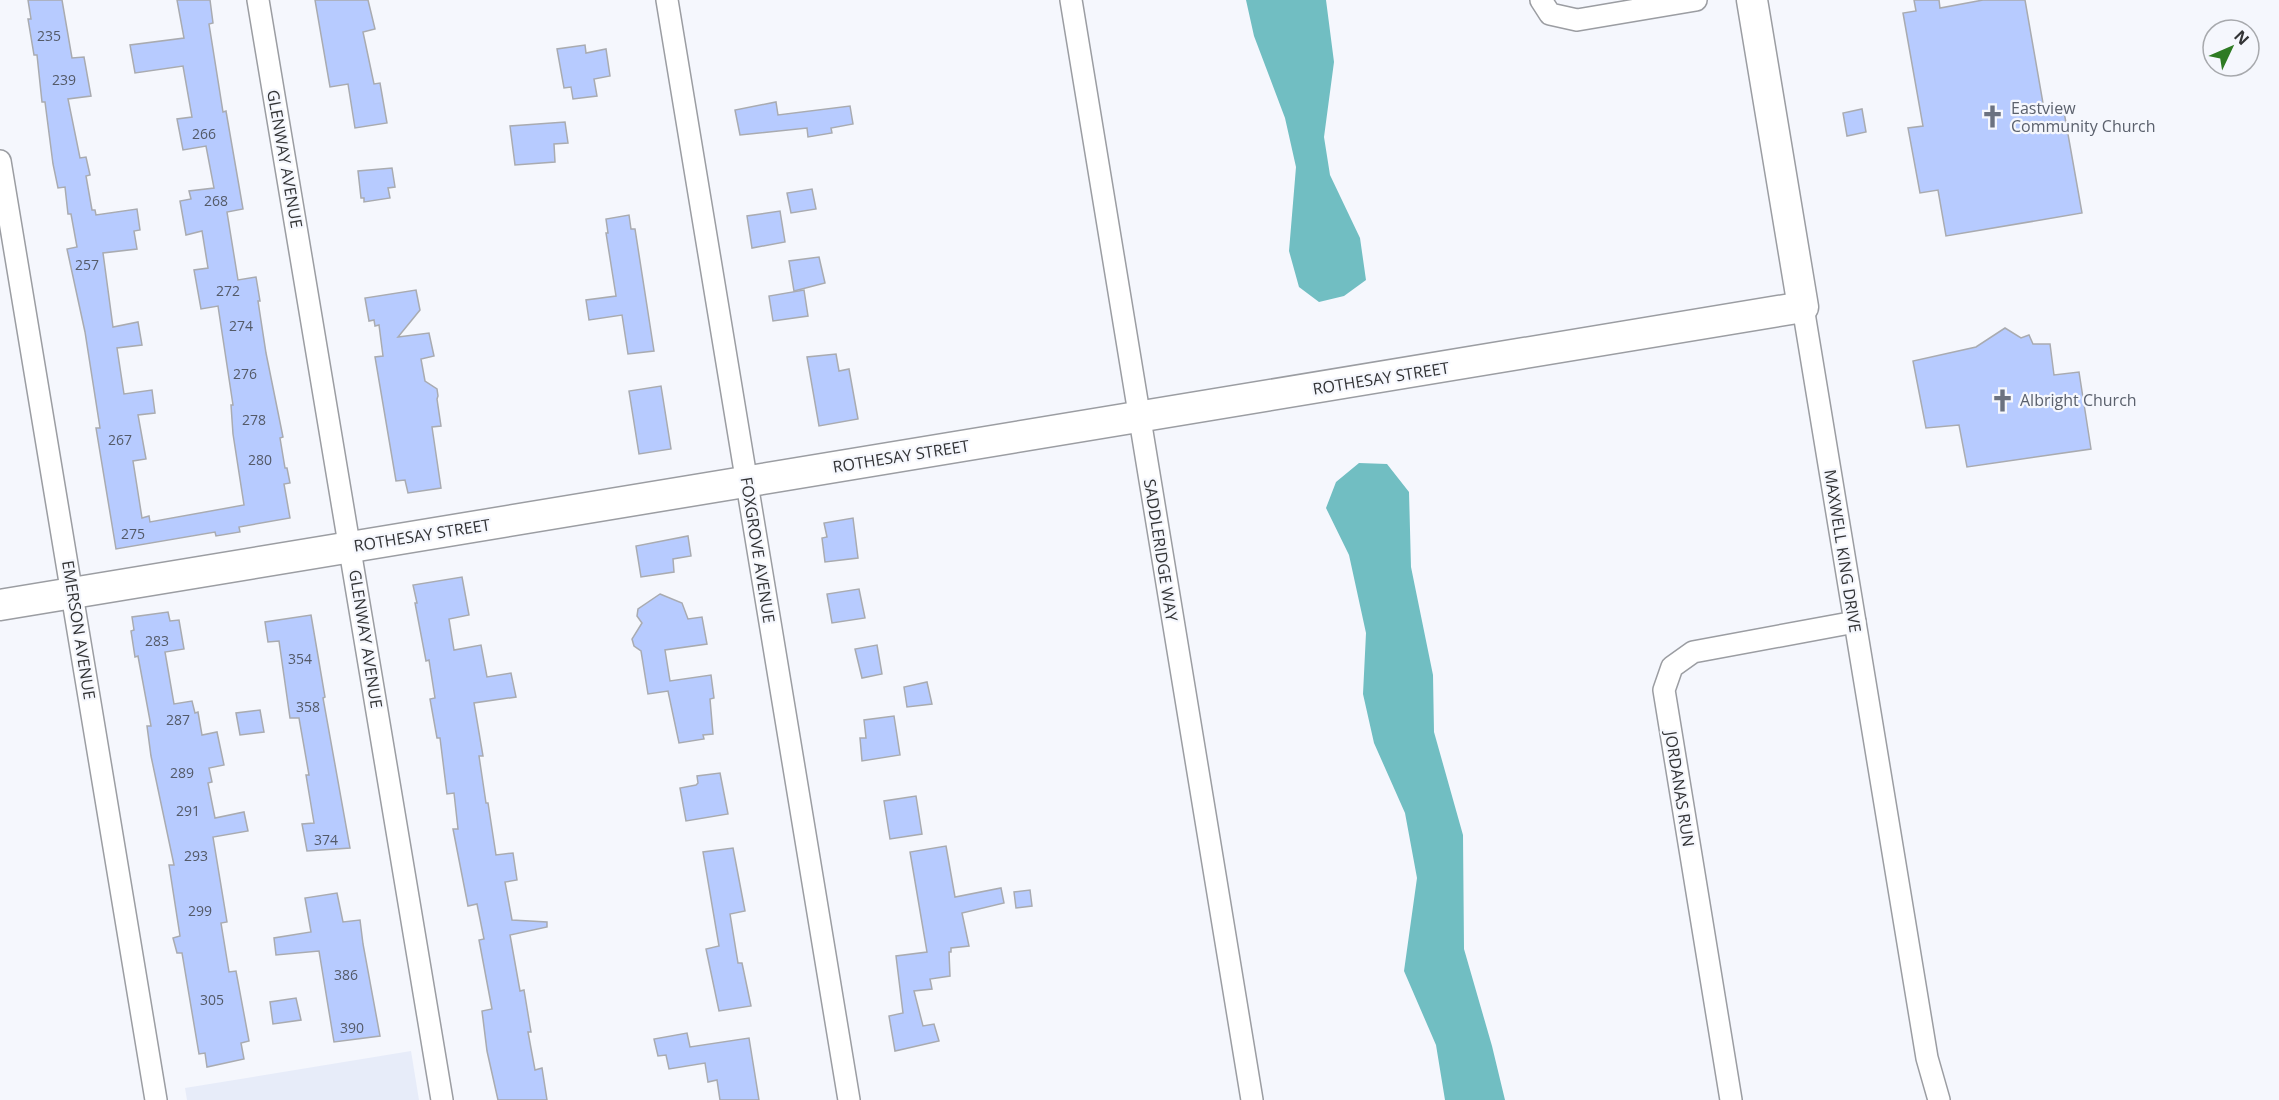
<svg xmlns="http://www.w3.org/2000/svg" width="2279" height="1100" viewBox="0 0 2279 1100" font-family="'Open Sans',sans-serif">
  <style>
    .built { fill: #e7ecf9 }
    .water { fill: #71bec2 }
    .building { fill: #b7cbff; stroke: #a9abb0; stroke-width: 1.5 }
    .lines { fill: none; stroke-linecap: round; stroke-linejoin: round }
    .street-casing { stroke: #9b9da2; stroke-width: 24 }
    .secondary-casing { stroke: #9b9da2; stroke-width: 33 }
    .street { stroke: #fff; stroke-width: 21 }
    .secondary { stroke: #fff; stroke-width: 30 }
    .labels { text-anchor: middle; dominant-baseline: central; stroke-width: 4.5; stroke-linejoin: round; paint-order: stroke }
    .number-label { font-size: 14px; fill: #545a68 }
    .worship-label { font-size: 16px; fill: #5b616d; stroke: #f5f7fd; text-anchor: start }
    .street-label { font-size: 16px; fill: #333436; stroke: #f5f7fd }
  </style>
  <rect width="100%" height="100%" fill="#f5f7fd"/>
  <polygon class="built" points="411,1051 419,1100 187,1100 185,1088"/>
  <g class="water">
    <polygon points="1246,0 1326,0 1334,62 1324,137 1330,175 1360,238 1366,280 1344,296 1319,302 1299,287 1289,251 1296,167 1285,118 1254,36"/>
    <polygon points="1359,463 1387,464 1409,492 1411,567 1433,675 1434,732 1463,835 1464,949 1492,1046 1505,1100 1445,1100 1436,1045 1404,971 1417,878 1405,813 1374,743 1363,694 1366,633 1349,555 1326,508 1336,482"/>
  </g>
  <g class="building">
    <polygon points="28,0 62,0 72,58 84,57 91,96 68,99 80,158 86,157 90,175 86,176 92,210 95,210 96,215 137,209 140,230 134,231 137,249 103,253 113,327 138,322 142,345 117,348 124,394 152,390 155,413 138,415 146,459 133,461 142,518 149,516 150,522 244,505 233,434 231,405 233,405 218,306 201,309 194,270 208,268 202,231 186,235 180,201 191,199 189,191 214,188 206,146 183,150 177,119 192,117 183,66 135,73 130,45 184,38 177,0 210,0 213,23 209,24 223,112 226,111 243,209 227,212 238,280 256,277 260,301 258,301 266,353 283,437 280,438 285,468 287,468 290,483 284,484 290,518 239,527 240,532 216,536 215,532 116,549 96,428 100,428 85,332 67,249 77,247 71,214 68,214 65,187 58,188 53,164 45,102 42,102 37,55 34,55 28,19 31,19"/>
    <polygon points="315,0 368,0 375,29 363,32 374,84 380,83 387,123 355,128 348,84 330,87"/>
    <polygon points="1914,0 1939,0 1940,8 1983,0 2025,0 2044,109 2063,106 2082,213 1946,236 1938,190 1920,193 1908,128 1923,126 1903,13 1916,11"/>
    <polygon points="585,45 586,53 606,49 610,76 594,79 597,96 573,99 571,87 564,88 557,49"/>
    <polygon points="776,102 778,115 850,106 853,124 831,128 832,133 808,137 807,128 740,135 735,110"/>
    <polygon points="1862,109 1866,132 1847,136 1843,113"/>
    <polygon points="565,122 568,143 554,144 555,162 515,165 510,126"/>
    <polygon points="392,168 395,187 388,188 390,198 364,202 364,198 361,198 358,171"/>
    <polygon points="812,189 816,209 791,213 787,193"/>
    <polygon points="780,211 785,242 752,248 747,216"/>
    <polygon points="629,215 631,229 635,229 654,351 628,354 622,315 589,320 586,300 616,296 606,233 608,233 606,219"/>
    <polygon points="819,257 825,283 794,291 789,261"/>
    <polygon points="416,290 420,310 398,337 429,333 434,356 421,359 425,381 437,389 438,396 437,399 441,426 432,427 441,488 408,493 405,480 396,481 375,357 383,356 379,325 375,326 374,320 369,321 365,298"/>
    <polygon points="804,290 808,316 773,321 769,296"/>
    <polygon points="2005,328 2021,338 2029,335 2033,344 2050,344 2054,375 2079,372 2091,449 1967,467 1959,425 1926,428 1913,361 1976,347"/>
    <polygon points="836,354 839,371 849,369 858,419 819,426 807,357"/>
    <polygon points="661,386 671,449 639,454 629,391"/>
    <polygon points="853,518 858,558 825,562 822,538 827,537 824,523"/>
    <polygon points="688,536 691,556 673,559 674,572 641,577 636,546"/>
    <polygon points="462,577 469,615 449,619 454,650 481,645 487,677 511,673 516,697 474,703 483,756 479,756 486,803 488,803 496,855 513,853 517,880 505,882 512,920 547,922 547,927 510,935 520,991 524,990 531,1032 528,1032 535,1070 542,1068 547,1100 498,1100 487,1051 482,1011 492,1009 479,940 484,939 477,904 468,906 453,829 458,829 454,793 447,794 440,738 437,738 430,699 435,698 429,660 426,661 415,603 417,603 413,585"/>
    <polygon points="859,589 865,618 832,623 827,594"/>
    <polygon points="660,594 682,603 688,619 702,617 707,644 665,650 670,681 711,675 714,698 710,699 713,734 703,735 704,739 679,743 668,691 648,694 641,651 634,646 632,639 642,623 637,616 638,609"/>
    <polygon points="168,612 170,621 179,620 184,649 165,652 174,704 192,701 195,713 198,712 202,735 217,732 224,765 209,768 212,782 208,783 215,818 244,812 248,831 213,837 227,922 221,923 229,972 236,971 249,1041 241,1043 244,1059 207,1067 205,1053 199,1054 182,953 177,953 173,938 180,936 169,865 174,865 151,756 147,726 151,726 138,656 135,657 131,631 134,630 132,617"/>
    <polygon points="311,615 325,697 323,698 350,848 307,851 302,824 314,823 306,775 309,775 299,718 290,718 279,641 268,642 265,622"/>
    <polygon points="877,645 882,674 862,678 855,649"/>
    <polygon points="927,682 932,704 907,707 904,687"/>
    <polygon points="260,710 264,732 240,735 236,713"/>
    <polygon points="894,716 900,755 862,761 860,738 866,738 864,720"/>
    <polygon points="720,773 728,814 686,821 680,788 696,785 698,783 697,776"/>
    <polygon points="916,796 922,834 890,839 884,801"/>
    <polygon points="946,846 955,897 1001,888 1004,903 962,913 969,946 951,948 951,952 949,952 950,976 930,979 932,989 914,991 923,1026 934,1024 939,1041 895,1051 889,1016 903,1013 896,956 927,952 910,852"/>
    <polygon points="733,848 745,911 730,914 738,963 742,963 751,1006 719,1011 706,949 719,946 703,852"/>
    <polygon points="1030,890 1032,906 1016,908 1014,892"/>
    <polygon points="337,893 343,922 360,920 363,944 380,1036 334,1042 319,951 276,955 274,938 311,932 305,898"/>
    <polygon points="296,998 301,1020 273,1024 270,1002"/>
    <polygon points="687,1033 690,1047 749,1038 759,1100 720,1100 717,1080 708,1082 705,1063 669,1069 666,1055 658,1056 654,1039"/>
  </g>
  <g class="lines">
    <defs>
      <g id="street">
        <polyline points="258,0 442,1100"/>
        <polyline points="667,0 849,1100"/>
        <polyline points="1071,0 1252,1100"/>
        <polyline points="1541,0 1550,14 1577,20 1696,0"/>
        <polyline points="0,161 156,1100"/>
        <polyline points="1803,307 1927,1058 1939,1100"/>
        <polyline points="1731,1100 1664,690 1672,667 1693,652 1855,622"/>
      </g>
      <polyline id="secondary" points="0,605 1803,307 1752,0"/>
    </defs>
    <use href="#street" class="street-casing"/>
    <use href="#secondary" class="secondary-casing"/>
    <use href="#street" class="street"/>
    <use href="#secondary" class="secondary"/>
  </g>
  <defs>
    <symbol id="church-bare" viewBox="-9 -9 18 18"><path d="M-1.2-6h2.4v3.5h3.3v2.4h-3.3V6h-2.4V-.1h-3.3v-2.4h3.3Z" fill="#6b7280" stroke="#f5f7fd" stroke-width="2.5" paint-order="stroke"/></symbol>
  </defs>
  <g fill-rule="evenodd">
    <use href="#church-bare" x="1976" y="100" width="33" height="33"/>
    <use href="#church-bare" x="1986" y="384" width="33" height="33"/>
  </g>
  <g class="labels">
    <g class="number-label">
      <text x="49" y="35">235</text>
      <text x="64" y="79">239</text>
      <text x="204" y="133">266</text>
      <text x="216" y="200">268</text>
      <text x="87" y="264">257</text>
      <text x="228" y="290">272</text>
      <text x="241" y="325">274</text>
      <text x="245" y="373">276</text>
      <text x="254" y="419">278</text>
      <text x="120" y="439">267</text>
      <text x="260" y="459">280</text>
      <text x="133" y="533">275</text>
      <text x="157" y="640">283</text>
      <text x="300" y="658">354</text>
      <text x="308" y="706">358</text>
      <text x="178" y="719">287</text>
      <text x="182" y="772">289</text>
      <text x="188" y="810">291</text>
      <text x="326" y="839">374</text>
      <text x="196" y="855">293</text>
      <text x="200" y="910">299</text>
      <text x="346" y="974">386</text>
      <text x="212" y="999">305</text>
      <text x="352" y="1027">390</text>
    </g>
    <g class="worship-label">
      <text x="2011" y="108">Eastview<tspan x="2011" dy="18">Community Church</tspan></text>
      <text x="2020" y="400">Albright Church</text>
    </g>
    <g class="street-label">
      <text transform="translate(285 159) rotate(80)">GLENWAY AVENUE</text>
      <text transform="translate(1381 378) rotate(-9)">ROTHESAY STREET</text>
      <text transform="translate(901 456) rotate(-9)">ROTHESAY STREET</text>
      <text transform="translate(422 535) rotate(-9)">ROTHESAY STREET</text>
      <text transform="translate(758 550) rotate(81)">FOXGROVE AVENUE</text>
      <text transform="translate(1161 550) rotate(81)">SADDLERIDGE WAY</text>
      <text transform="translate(1843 551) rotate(81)">MAXWELL KING DRIVE</text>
      <text transform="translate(79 630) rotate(81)">EMERSON AVENUE</text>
      <text transform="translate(366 639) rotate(81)">GLENWAY AVENUE</text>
      <text transform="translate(1680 789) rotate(81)">JORDANAS RUN</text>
    </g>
  </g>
  <g transform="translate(2231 48) rotate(46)"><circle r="28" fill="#f5f7fd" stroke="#a7a9ad" stroke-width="1.5"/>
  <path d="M0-4.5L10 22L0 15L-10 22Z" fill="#2e7b23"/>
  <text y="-9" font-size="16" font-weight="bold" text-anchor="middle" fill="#333436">N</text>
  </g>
</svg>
